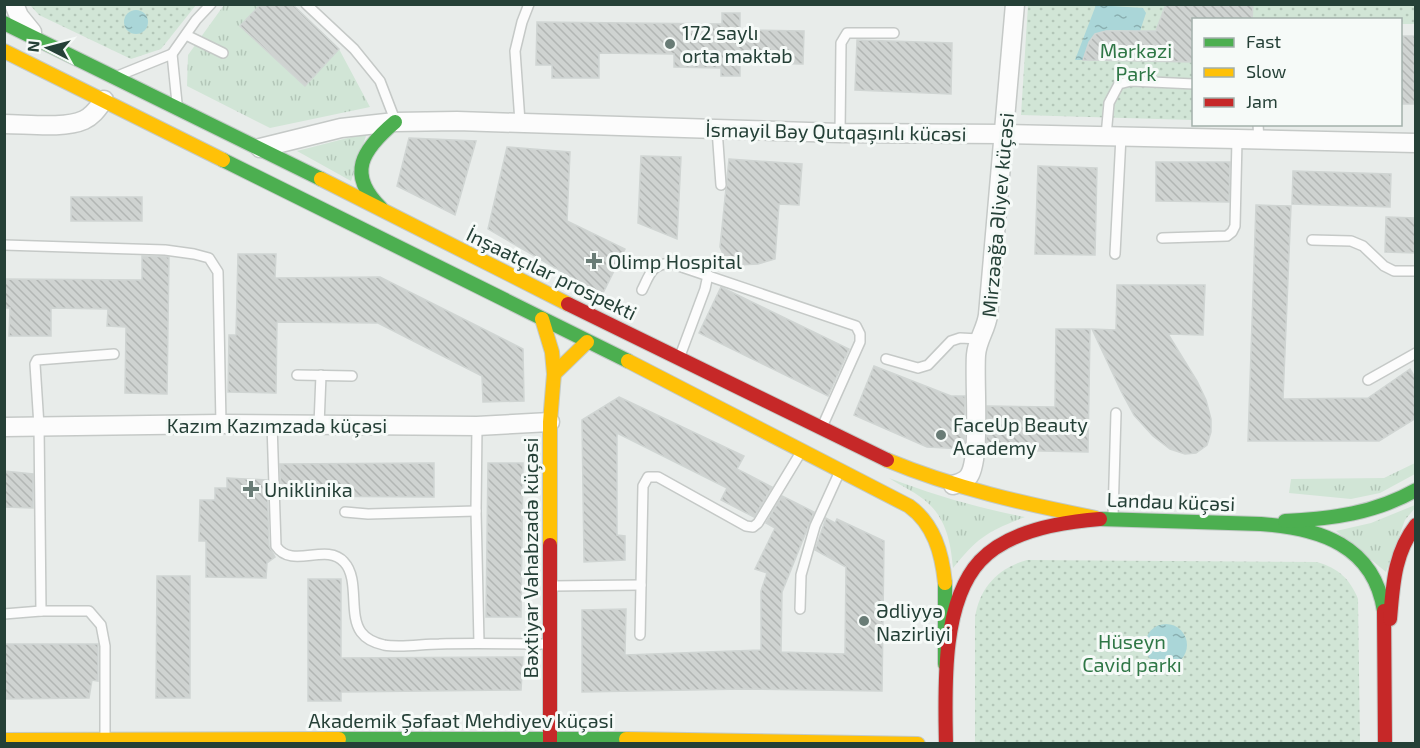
<svg xmlns="http://www.w3.org/2000/svg" width="1420" height="748" viewBox="0 0 1420 748" font-family="'Exo 2',sans-serif">
  <style>
    .grass { fill: url(#grass-tufts) }
    .park { fill: url(#park-dots) }
    .water { fill: url(#water-ripples) }
    .building { fill: url(#building-back-hatch); stroke: #d0d5d3; stroke-width: 1.5 }
    .lines { fill: none; stroke-linecap: round; stroke-linejoin: round }
    .lane-casing { stroke: #c5c9c7; stroke-width: 12 }
    .street-casing { stroke: #c5c9c7; stroke-width: 21 }
    .fast-casing { stroke: #c3cac7; stroke-width: 16 }
    .slow-casing { stroke: #c3cac7; stroke-width: 16 }
    .jam-casing { stroke: #c3cac7; stroke-width: 16 }
    .lane { stroke: #fcfcfc; stroke-width: 9 }
    .street { stroke: #fcfcfc; stroke-width: 18 }
    .fast { stroke: #4caf50; stroke-width: 14 }
    .slow { stroke: #ffc107; stroke-width: 14 }
    .jam { stroke: #c62828; stroke-width: 14 }
    .poi-dot { fill: #697c76; stroke: #f6faf8; stroke-width: 2 }
    .labels { text-anchor: middle; dominant-baseline: central; stroke-width: 6; stroke-linejoin: round; paint-order: stroke }
    .poi-label { font-size: 20px; fill: #254037; stroke: #f6faf8; text-anchor: start }
    .park-label { font-size: 20px; fill: #2f7746; stroke: #f6faf8 }
    .street-label { font-size: 20px; fill: #254037; stroke: #f6faf8 }
  </style>
  <defs>
    <pattern id="grass-tufts" width="24" height="20" patternUnits="userSpaceOnUse" patternTransform="scale(1.5)"><rect width="24" height="20" fill="#d1e5d6"/><path d="M3 7l-1-3M5 7V3M7 7l1-3M15 17l-1-3M17 17v-4M19 17l1-3" fill="none" stroke="#b3c6b8"/></pattern>
    <pattern id="park-dots" width="8" height="8" patternUnits="userSpaceOnUse" patternTransform="scale(1.5)"><rect width="8" height="8" fill="#d1e5d6"/><path d="M2 2h.1M6 6h.1" fill="none" stroke="#b3c6b8" stroke-width="1.8" stroke-linecap="round"/></pattern>
    <pattern id="water-ripples" width="26" height="14" patternUnits="userSpaceOnUse" patternTransform="scale(1.5)"><rect width="26" height="14" fill="#aad6d8"/><path d="M2 4q2-2 4 0t4 0M15 11q2-2 4 0t4 0" fill="none" stroke="#8aafb0"/></pattern>
    <pattern id="building-back-hatch" width="6" height="6" patternUnits="userSpaceOnUse" patternTransform="scale(1.5)"><rect width="6" height="6" fill="#cfd3d1"/><path d="M-1 5l2 2M0 0l6 6M5-1l2 2" fill="none" stroke="#b2b6b4"/></pattern>
  </defs>
  <rect width="100%" height="100%" fill="#e8ecea"/>
  <g class="grass">
    <polygon points="224,5 261,5 241,27 305,86 339,49 370,107 270,128 187,86 188,55"/>
    <polygon points="367,133 351,181 297,151"/>
    <polygon points="1415,463 1415,474 1380,493 1351,499 1289,493 1291,479 1384,478"/>
    <path d="M889,478C934,495 978,508 1025,517C988,531 978,537 953,568C951,545 947,521 929,504C918,493 901,486 889,478Z"/>
    <polygon points="1415,505 1415,508 1405,520 1386,572 1336,531 1371,523"/>
  </g>
  <g class="park">
    <polygon points="30,5 196,5 161,49 131,59 39,15"/>
    <polygon points="1028,5 1415,5 1415,24 1401,24 1400,20 1194,20 1193,120 1021,115"/>
    <path d="M1027,560L1317,562C1338,568 1350,579 1358,599L1360,743L975,744V618C979,588 998,568 1027,560Z"/>
  </g>
  <g class="water">
    <path d="M1096,5L1143,8L1146,13L1140,31C1106,31 1094,23 1083,60H1075Z"/>
    <circle cx="136" cy="22" r="12"/>
    <circle cx="1166" cy="645" r="21"/>
  </g>
  <g class="building">
    <polygon points="261,4 292,4 339,49 305,86 240,26"/>
    <polygon points="1166,4 1253,4 1252,20 1194,20 1194,62 1083,60 1089,42 1095,34 1106,31 1156,31"/>
    <polygon points="722,13 740,13 740,30 804,31 803,64 740,63 740,76 721,76 721,68 674,67 674,54 599,53 599,78 552,78 552,65 536,65 537,22 722,24"/>
    <rect x="1401" y="36" width="15" height="68"/>
    <polygon points="857,40 952,43 951,94 855,90"/>
    <polygon points="409,138 476,141 455,215 397,186"/>
    <polygon points="507,147 570,152 567,221 625,249 602,295 488,229"/>
    <polygon points="641,156 681,157 677,239 638,223"/>
    <polygon points="729,159 802,164 799,205 779,204 775,259 758,264 738,265 729,261 724,256 720,247"/>
    <polygon points="1156,162 1230,162 1229,202 1156,201"/>
    <polygon points="1038,166 1097,168 1095,255 1035,254"/>
    <polygon points="1293,171 1391,174 1390,207 1292,204"/>
    <rect x="71" y="197" width="71" height="24"/>
    <polygon points="1256,205 1291,206 1283,399 1368,398 1410,369 1416,379 1416,418 1379,441 1248,441"/>
    <polygon points="1386,217 1416,218 1416,253 1385,252"/>
    <polygon points="238,254 276,254 275,278 380,277 523,349 524,401 483,402 482,376 378,323 277,322 276,393 228,392 229,335 236,335"/>
    <polygon points="142,256 169,257 167,394 125,393 126,327 107,326 108,309 51,308 51,336 9,336 10,308 4,308 4,279 142,280"/>
    <polygon points="1117,285 1205,285 1203,335 1168,334 1197,381 1206,400 1211,419 1211,432 1207,445 1196,453 1185,454 1170,449 1153,436 1134,415 1121,391 1092,329 1116,330"/>
    <polygon points="721,287 849,349 828,396 699,333"/>
    <polygon points="1056,329 1090,329 1088,452 986,450 987,406 1055,407"/>
    <polygon points="874,366 951,396 965,396 964,449 927,447 854,415"/>
    <polygon points="619,397 744,456 737,469 772,487 754,517 721,500 727,488 617,433 617,535 625,536 625,560 584,562 582,420"/>
    <polygon points="434,463 434,497 281,496 280,464"/>
    <polygon points="488,463 523,463 521,617 486,617"/>
    <polygon points="4,471 33,474 33,508 4,507"/>
    <polygon points="227,478 267,480 269,546 275,557 267,563 266,578 206,577 206,541 199,541 200,500 215,500 215,488 227,488"/>
    <polygon points="782,496 814,512 782,592 781,652 845,654 846,567 815,550 826,518 835,523 837,519 884,541 882,691 744,689 582,692 582,610 626,609 625,655 761,650 761,591 767,573 755,569 775,528 766,523"/>
    <polygon points="157,576 190,576 190,698 156,698"/>
    <polygon points="308,579 341,579 341,658 523,657 521,690 341,692 341,701 308,701"/>
    <polygon points="4,644 98,644 98,681 92,680 89,698 4,699"/>
  </g>
  <g class="lines">
    <defs>
      <g id="lane">
        <polyline points="306,4 354,49 380,81 395,120"/>
        <polyline points="186,35 223,53"/>
        <polyline points="172,54 196,20 211,4"/>
        <polyline points="120,75 172,54 177,103"/>
        <polyline points="520,122 515,51 522,22 529,4"/>
        <polyline points="1258,124 1259,141"/>
        <polyline points="717,129 721,185"/>
        <polyline points="840,133 841,43 847,33 894,33"/>
        <polyline points="1106,136 1109,103 1119,84 1131,81 1194,84"/>
        <polyline points="1162,238 1227,236 1232,232 1235,226 1237,140"/>
        <polyline points="1312,240 1351,241 1363,246 1384,266 1394,271 1416,271"/>
        <polyline points="4,245 165,250 194,254 209,258 218,272 221,424"/>
        <polyline points="1115,254 1121,136"/>
        <path d="M642,290C650,274 651,265 670,263L856,326L860,334V342L822,427"/>
        <polyline points="680,356 705,289 708,275"/>
        <polyline points="886,359 918,368 928,365 951,341 960,338 979,339"/>
        <polyline points="297,375 352,376"/>
        <polyline points="1368,380 1416,353"/>
        <path d="M272,424L276,546C292,570 326,542 344,562C360,579 348,614 361,632C366,639 375,643 384,645C401,648 422,644 439,644C476,643 513,644 549,644"/>
        <polyline points="319,425 321,375"/>
        <polyline points="477,426 476,511 479,643"/>
        <polyline points="345,512 368,514 476,511"/>
        <polyline points="1113,516 1116,413"/>
        <polyline points="552,586 641,585"/>
        <polyline points="800,609 801,575 815,526 840,471"/>
        <polyline points="41,611 39,426 35,364 37,360 114,354"/>
        <polyline points="4,614 41,611 89,611 101,625 105,646 105,738"/>
        <polyline points="640,635 643,486 648,477 658,477 746,526 753,527 758,523 801,452"/>
      </g>
      <g id="street">
        <polyline points="14,4 19,16 32,32"/>
        <path d="M4,124C27,124 64,129 84,120C93,116 98,108 104,100"/>
        <polyline points="260,148 341,128 395,122 457,121 840,133 1004,134 1416,143"/>
        <polyline points="4,427 221,424 477,426 550,422"/>
        <path d="M953,485C959,483 965,482 969,476C981,458 974,381 976,355C977,340 986,330 988,315L1015,4"/>
      </g>
      <g id="fast">
        <polyline points="4,23 321,179"/>
        <polyline points="223,160 628,361"/>
        <path d="M381,208C346,174 362,150 395,122"/>
        <path d="M1100,519L1261,524C1319,528 1374,545 1384,611"/>
        <path d="M1285,521C1332,519 1375,513 1416,490"/>
        <polyline points="945,583 945,664"/>
        <polyline points="339,739 626,739"/>
      </g>
      <g id="slow">
        <polyline points="4,51 223,160"/>
        <polyline points="321,179 568,304"/>
        <polyline points="542,319 552,352 554,374 550,422 550,545"/>
        <path d="M628,361L909,506C934,524 942,553 945,583"/>
        <polyline points="554,374 587,342"/>
        <path d="M887,460C954,488 1025,504 1096,518"/>
        <polyline points="626,739 918,744"/>
        <polyline points="4,740 339,739"/>
      </g>
      <g id="jam">
        <polyline points="568,304 887,460"/>
        <polyline points="550,545 550,744"/>
        <polyline points="1384,611 1385,744"/>
        <path d="M1390,619C1393,585 1394,553 1416,525"/>
        <path d="M946,744C945,690 941,603 980,561C1008,531 1060,522 1100,519"/>
      </g>
    </defs>
    <use href="#lane" class="lane-casing"/>
    <use href="#street" class="street-casing"/>
    <use href="#fast" class="fast-casing"/>
    <use href="#slow" class="slow-casing"/>
    <use href="#jam" class="jam-casing"/>
    <use href="#lane" class="lane"/>
    <use href="#street" class="street"/>
    <use href="#fast" class="fast"/>
    <use href="#slow" class="slow"/>
    <use href="#jam" class="jam"/>
  </g>
  <g class="poi-dot">
    <circle cx="670" cy="44" r="6"/>
    <path d="M591 252h6v6h6v6h-6v6h-6v-6h-6v-6h6z"/>
    <circle cx="941" cy="435" r="6"/>
    <path d="M248 480h6v6h6v6h-6v6h-6v-6h-6v-6h6z"/>
    <circle cx="864" cy="621" r="6"/>
  </g>
  <g class="labels">
    <g class="poi-label">
      <text x="682" y="32">172 saylı<tspan x="682" dy="23">orta məktəb</tspan></text>
      <text x="608" y="261">Olimp Hospital</text>
      <text x="953" y="424">FaceUp Beauty<tspan x="953" dy="23">Academy</tspan></text>
      <text x="264" y="489">Uniklinika</text>
      <text x="876" y="610">Ədliyyə<tspan x="876" dy="23">Nazirliyi</tspan></text>
    </g>
    <g class="park-label">
      <text x="1136" y="50">Mərkəzi<tspan x="1136" dy="23">Park</tspan></text>
      <text x="1132" y="641">Hüseyn<tspan x="1132" dy="23">Cavid parkı</tspan></text>
    </g>
    <g class="street-label">
      <text transform="translate(836 131) rotate(1)">İsmayil Bəy Qutqaşınlı kücəsi</text>
      <text transform="translate(997 215) rotate(-85)">Mirzəağa Əliyev küçəsi</text>
      <text transform="translate(552 273) rotate(26)">İnşaatçılar prospekti</text>
      <text x="277" y="425">Kazım Kazımzadə küçəsi</text>
      <text transform="translate(1171 501) rotate(2)">Landau küçəsi</text>
      <text transform="translate(530 558) rotate(-90)">Bəxtiyar Vahabzadə küçəsi</text>
      <text x="461" y="720">Akademik Şəfaət Mehdiyev küçəsi</text>
    </g>
  </g>
  <rect width="1420" height="748" fill="none" stroke="#254037" stroke-width="12"/>
  <rect x="1192" y="18" width="210" height="108" fill="#f6faf8" stroke="#a2b0ab" stroke-width="1.5"/>
  <rect x="1204" y="38" width="30" height="9" fill="#4caf50" stroke="#a2b0ab" stroke-width="1.5"/>
  <text x="1246" y="48" font-size="18" fill="#254037">Fast</text>
  <rect x="1204" y="68" width="30" height="9" fill="#ffc107" stroke="#a2b0ab" stroke-width="1.5"/>
  <text x="1246" y="78" font-size="18" fill="#254037">Slow</text>
  <rect x="1204" y="98" width="30" height="9" fill="#c62828" stroke="#a2b0ab" stroke-width="1.5"/>
  <text x="1246" y="108" font-size="18" fill="#254037">Jam</text>
  <g transform="translate(48 48) rotate(276)" stroke="#f6faf8" stroke-width="4.5" paint-order="stroke">
  <path d="M0-4.5L10 22L0 15L-10 22Z" fill="#254037"/>
  <text y="-9" font-size="16" font-weight="bold" text-anchor="middle" fill="#254037">N</text>
  </g>
</svg>
